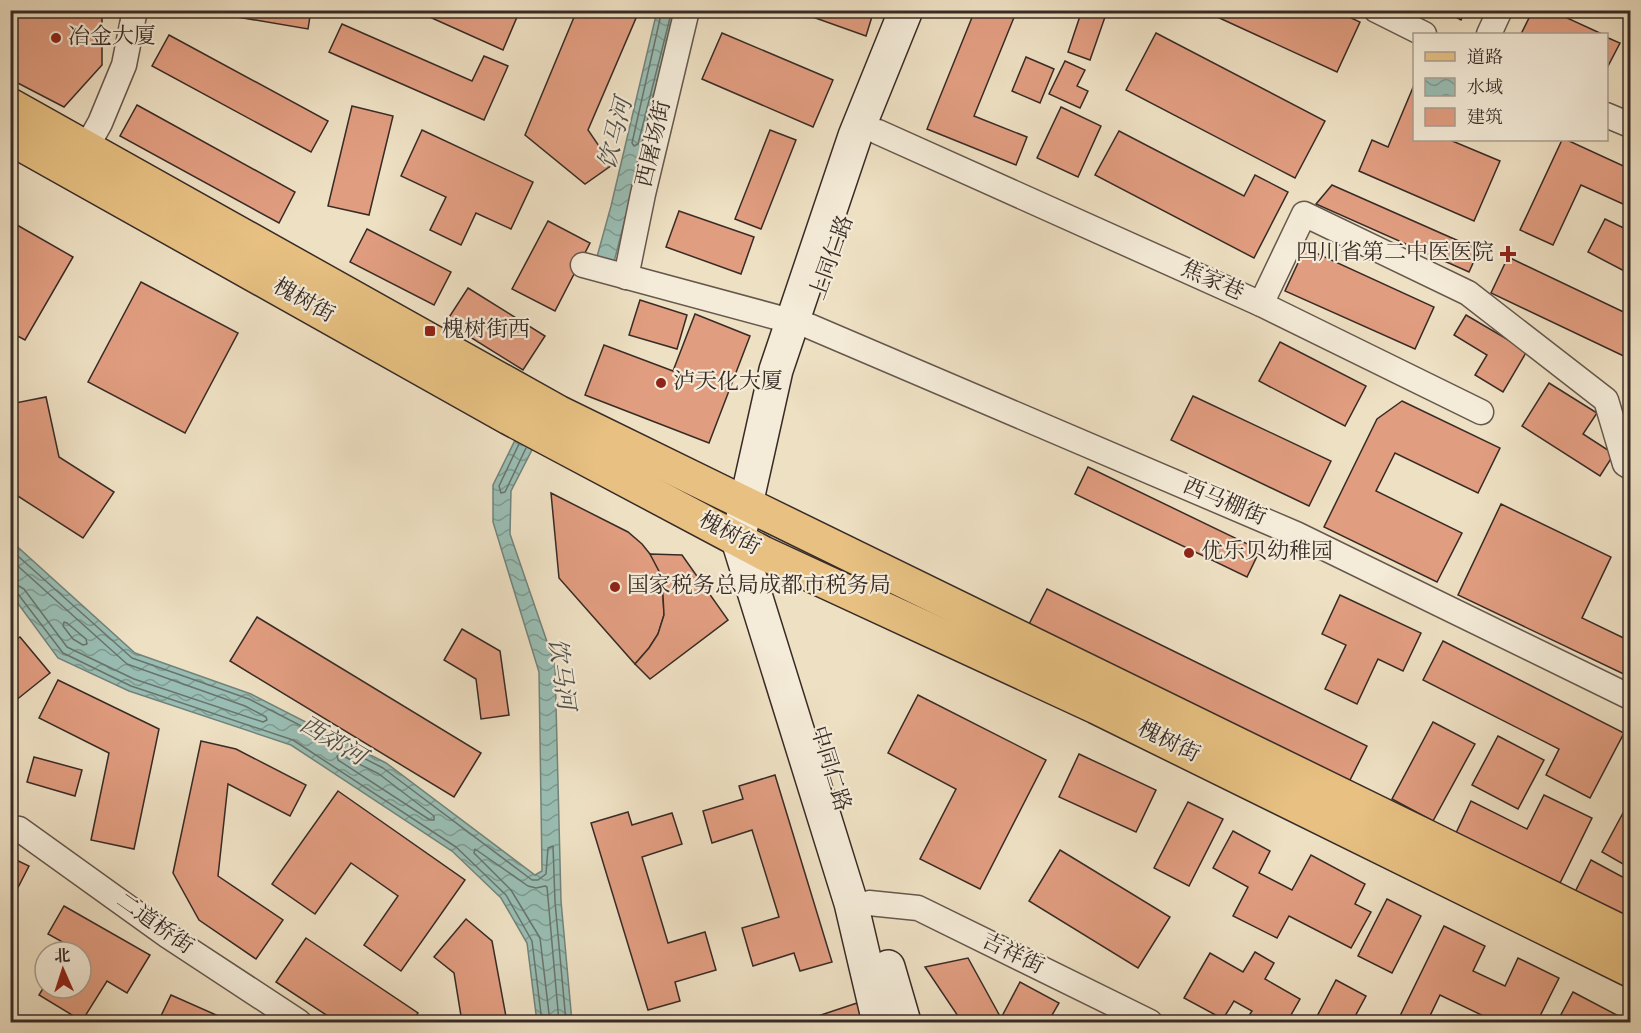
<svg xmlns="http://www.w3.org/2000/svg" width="1641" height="1033" viewBox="0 0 1641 1033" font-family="'Sorts Mill Goudy','Noto Serif SC',serif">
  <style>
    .water { fill: url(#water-waves); stroke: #72837b; stroke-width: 1.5 }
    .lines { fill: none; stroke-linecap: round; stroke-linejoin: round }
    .shore { stroke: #68746c; stroke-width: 1.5 }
    .building { fill: #e19d80; stroke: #382b26; stroke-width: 1.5 }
    .street-casing { stroke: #66584d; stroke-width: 27 }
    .secondary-casing { stroke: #382b26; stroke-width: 36 }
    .primary-casing { stroke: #382b26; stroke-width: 36 }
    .street { stroke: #f4ebd8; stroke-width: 24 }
    .secondary { stroke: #f4ebd8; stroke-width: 33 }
    .primary { stroke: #e7c082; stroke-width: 33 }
    .poi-dot { fill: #8f2418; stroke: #f4ebd8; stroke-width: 2 }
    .labels { text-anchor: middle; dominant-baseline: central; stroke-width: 4.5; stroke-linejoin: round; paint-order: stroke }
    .poi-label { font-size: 22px; fill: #382b26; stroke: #f4ebd8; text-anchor: start }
    .street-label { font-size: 22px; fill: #382b26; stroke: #f4ebd8 }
    .water-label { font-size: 24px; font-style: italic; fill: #505049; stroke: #f4ebd8 }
  </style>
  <defs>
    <pattern id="water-waves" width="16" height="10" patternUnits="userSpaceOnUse" patternTransform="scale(1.5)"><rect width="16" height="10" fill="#99bdb3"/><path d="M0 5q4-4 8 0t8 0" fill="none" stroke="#7e9a91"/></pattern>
  </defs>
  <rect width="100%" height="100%" fill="#eee0c3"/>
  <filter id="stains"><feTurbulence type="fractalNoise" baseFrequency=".00333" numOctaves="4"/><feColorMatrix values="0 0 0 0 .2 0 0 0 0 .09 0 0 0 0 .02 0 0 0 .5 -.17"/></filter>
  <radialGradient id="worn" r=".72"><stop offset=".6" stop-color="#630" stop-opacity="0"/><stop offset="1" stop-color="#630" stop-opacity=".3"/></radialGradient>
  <g class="water">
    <polygon points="657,11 678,11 612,270 595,264 611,206"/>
    <polygon points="520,430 538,438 511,491 510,534 555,665 561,901 572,1022 537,1022 527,943 501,898 452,851 291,745 129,691 58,658 11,594 11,541 135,653 251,694 386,763 535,875 542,871 539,672 493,522 493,485"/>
  </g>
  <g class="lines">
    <g class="shore">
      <polyline points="662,10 632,143 634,146 638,144 672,10"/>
      <polyline points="519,444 499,486 501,493 505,492 526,448"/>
      <polyline points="10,549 132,658 249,699 383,768 532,880 538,880 546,874 548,848 553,846 555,902 566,1022"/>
      <polyline points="10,559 127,664 245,706 266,717 267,720 263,722 134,679 67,647 24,589 17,585 10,584"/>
      <polyline points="10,591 18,594 63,653 131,686 293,740 456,847 506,895 532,941 542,1022"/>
      <polygon points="64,622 67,623 86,639 87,644 83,645 73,639 63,626"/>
      <polygon points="341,755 379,774 434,816 434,820 430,820 338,760 337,756"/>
      <polyline points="550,1022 540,938 511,890 474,853 475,849 528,886 536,888 545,886 547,887 559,1022"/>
    </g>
  </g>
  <g class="building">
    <polygon points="10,10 102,10 102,65 64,107 10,79"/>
    <polygon points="196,10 311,10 308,29"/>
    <polygon points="414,10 520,10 503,50"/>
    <polygon points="577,10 619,10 636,18 588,130 612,165 585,184 525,135"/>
    <polygon points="793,10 874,10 866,36"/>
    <polygon points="975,10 1017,10 974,116 1027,137 1016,165 927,129"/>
    <polygon points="1082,10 1088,10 1105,17 1090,60 1068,52"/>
    <polygon points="1202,10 1334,10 1360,22 1337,72"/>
    <polygon points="1443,10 1466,10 1461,20"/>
    <polygon points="1533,10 1571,10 1567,18 1602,34 1521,34"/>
    <polygon points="342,24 472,81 484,56 508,66 484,120 329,52"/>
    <polygon points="722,33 833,80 813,127 702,79"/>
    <polygon points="1156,33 1325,121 1295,178 1126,90"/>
    <polygon points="169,35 328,121 311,152 152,66"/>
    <polygon points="1606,37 1620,43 1606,70"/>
    <polygon points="1026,57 1054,69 1040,103 1012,91"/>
    <polygon points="1065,61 1085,70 1077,86 1088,91 1080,108 1049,94"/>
    <polygon points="1414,85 1414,140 1450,140 1500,161 1474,221 1359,171 1372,140 1388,147"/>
    <polygon points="137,105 295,192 279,223 120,136"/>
    <polygon points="352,106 393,116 369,215 328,206"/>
    <polygon points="1061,107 1101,126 1078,177 1037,158"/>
    <polygon points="422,130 533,182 511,229 476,213 461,245 430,230 446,197 401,176"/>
    <polygon points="770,130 796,140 761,229 735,219"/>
    <polygon points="1119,131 1244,196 1255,175 1288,192 1254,258 1095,175"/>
    <polygon points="1562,140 1567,140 1630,169 1630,188 1623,204 1581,185 1553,245 1520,230"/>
    <polygon points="1332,185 1479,250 1469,272 1316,204"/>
    <polygon points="679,211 754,237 741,274 666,247"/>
    <polygon points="1605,219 1630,231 1630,274 1588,252"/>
    <polygon points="10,221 73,257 25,340 10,332"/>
    <polygon points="548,221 590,243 555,311 512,289"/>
    <polygon points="367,229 451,272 434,305 350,262"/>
    <polygon points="1305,248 1434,307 1415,349 1285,291"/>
    <polygon points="1508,257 1630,315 1630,359 1491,293"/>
    <polygon points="141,282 238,333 185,433 88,382"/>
    <polygon points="468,288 545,336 523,370 446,322"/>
    <polygon points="640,300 687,315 677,349 629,335"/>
    <polygon points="695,314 750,336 709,443 585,395 604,345 673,371"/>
    <polygon points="1466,315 1527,351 1503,392 1475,375 1487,355 1454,335"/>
    <polygon points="1280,342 1366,386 1345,426 1259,381"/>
    <polygon points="1549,383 1597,413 1583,434 1614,454 1600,476 1522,426"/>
    <polygon points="1193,396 1331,461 1309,506 1171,440"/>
    <polygon points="46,397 59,457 114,492 83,538 10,491 10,404"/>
    <polygon points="1402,401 1500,448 1478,493 1395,453 1376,491 1462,533 1437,582 1324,527 1377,419"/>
    <polygon points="1088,467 1260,550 1247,577 1075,494"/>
    <polygon points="551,493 628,532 642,544 654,559 662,577 664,615 658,634 649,648 635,664 559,578"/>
    <polygon points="1501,504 1611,557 1582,618 1630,641 1630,677 1458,595"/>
    <polygon points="650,554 682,555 728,620 650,679 635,664 649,648 658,634 664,615 662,577"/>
    <polygon points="1047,589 1367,746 1346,788 1026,630"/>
    <polygon points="1340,595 1421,633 1403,671 1378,659 1357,704 1325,689 1346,645 1322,634"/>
    <polygon points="257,617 481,753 454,797 230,661"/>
    <polygon points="462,629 500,651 509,715 481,719 476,679 444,660"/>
    <polygon points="20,637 50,673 10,705 10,644"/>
    <polygon points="1443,641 1624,733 1590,798 1546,775 1559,749 1423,680"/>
    <polygon points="58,680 159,729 134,849 91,840 109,753 39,718"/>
    <polygon points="918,695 1046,760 980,889 920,859 956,789 888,753"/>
    <polygon points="1433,722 1475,744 1433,821 1392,799"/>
    <polygon points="1498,736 1544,760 1518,809 1472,785"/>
    <polygon points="201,741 236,749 306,785 290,816 228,784 218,876 283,920 256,959 199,920 173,873"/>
    <polygon points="1079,754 1156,790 1136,832 1059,797"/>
    <polygon points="34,757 82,770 75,796 27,782"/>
    <polygon points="775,775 832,962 800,971 794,953 753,966 742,928 779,917 752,830 712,843 703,811 743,799 739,786"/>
    <polygon points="338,791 465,880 401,971 364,945 398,896 351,863 315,914 272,884"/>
    <polygon points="1544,795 1592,818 1560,883 1456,833 1471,801 1527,829"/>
    <polygon points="1630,800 1630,868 1602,852"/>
    <polygon points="1188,802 1223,819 1189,886 1154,868"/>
    <polygon points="628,812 632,825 672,813 682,844 642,857 668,943 705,932 716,970 675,982 680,1001 648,1010 591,823"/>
    <polygon points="1233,831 1270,851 1259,873 1292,890 1311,855 1365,884 1355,904 1371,912 1351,948 1289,916 1277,938 1233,916 1248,887 1213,868"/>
    <polygon points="1060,850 1170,917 1138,968 1029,901"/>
    <polygon points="10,857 29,866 10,903"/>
    <polygon points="1591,860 1630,881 1630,922 1574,894"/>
    <polygon points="1387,899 1421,916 1392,973 1358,956"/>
    <polygon points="64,906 150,955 127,993 107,981 82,1021 39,995 45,985 45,988 81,988 81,952 64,952 68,945 48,934"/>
    <polygon points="466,919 492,941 507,1022 462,1022 454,973 434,957"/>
    <polygon points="1444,926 1485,946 1473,971 1505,986 1518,958 1559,978 1537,1022 1496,1022 1440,995 1427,1022 1397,1022"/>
    <polygon points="306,938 418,1013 412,1022 337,1022 276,982"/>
    <polygon points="1255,952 1274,963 1265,979 1300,999 1287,1022 1245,1022 1252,1011 1234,1001 1223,1019 1184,998 1210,953 1243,972"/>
    <polygon points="968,958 1001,1018 1020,982 1059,1003 1048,1022 962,1022 925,967"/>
    <polygon points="1336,980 1366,996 1352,1022 1314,1022"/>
    <polygon points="1573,992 1630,1022 1557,1022"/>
    <polygon points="171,995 232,1022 158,1022"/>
    <polygon points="857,1003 863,1022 820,1022 818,1016"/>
  </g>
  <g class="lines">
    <defs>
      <g id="street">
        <polyline points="1376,10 1424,34"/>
        <polyline points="1489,34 1500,10"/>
        <polyline points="1606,115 1630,125"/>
        <polyline points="878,132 1261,304 1304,214 1468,293 1606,400 1625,464 1630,467"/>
        <polyline points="78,162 100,123 124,65 135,10"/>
        <polyline points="583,265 809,326 1296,534 1630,697"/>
        <polyline points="626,277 643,194 687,10"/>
        <polyline points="1261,304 1481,412"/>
        <polyline points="10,828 19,829 168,936 299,1022"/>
        <polyline points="869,903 918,908 1150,1022"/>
      </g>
      <g id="secondary">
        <polyline points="888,967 904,1022"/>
        <polyline points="879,1022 851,903 738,540 776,370 855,136 906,10"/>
      </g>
      <g id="primary">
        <polyline points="10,105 558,412 1630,936"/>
        <polyline points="10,138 509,418 763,553 1096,707 1630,970"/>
      </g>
    </defs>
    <use href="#street" class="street-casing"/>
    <use href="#secondary" class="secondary-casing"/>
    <use href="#primary" class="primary-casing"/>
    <use href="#street" class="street"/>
    <use href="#secondary" class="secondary"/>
    <use href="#primary" class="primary"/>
  </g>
  <g class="poi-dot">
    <circle cx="56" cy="38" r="6"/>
    <path d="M1505 245h6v6h6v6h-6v6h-6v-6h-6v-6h6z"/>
    <rect x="424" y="325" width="12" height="12" rx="3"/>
    <circle cx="661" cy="383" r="6"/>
    <circle cx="1189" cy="553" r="6"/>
    <circle cx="615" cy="587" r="6"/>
  </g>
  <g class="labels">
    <g class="poi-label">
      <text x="68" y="38">冶金大厦</text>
      <text x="1494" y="254" text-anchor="end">四川省第二中医医院</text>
      <text x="442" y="331">槐树街西</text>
      <text x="673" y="383">泸天化大厦</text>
      <text x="1201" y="553">优乐贝幼稚园</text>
      <text x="627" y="587">国家税务总局成都市税务局</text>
    </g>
    <g class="street-label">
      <text transform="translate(655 144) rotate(-77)">西屠场街</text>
      <text transform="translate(833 258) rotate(-70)">上同仁路</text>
      <text transform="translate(1212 282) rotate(24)">焦家巷</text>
      <text transform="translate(303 302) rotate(29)">槐树街</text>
      <text transform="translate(1224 503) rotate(23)">西马棚街</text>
      <text transform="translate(729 535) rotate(28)">槐树街</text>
      <text transform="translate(1168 743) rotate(26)">槐树街</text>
      <text transform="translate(829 769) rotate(73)">中同仁路</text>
      <text transform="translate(154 925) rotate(35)">二道桥街</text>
      <text transform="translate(1012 955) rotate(26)">吉祥街</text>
    </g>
    <g class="water-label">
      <text transform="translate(617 134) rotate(-76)">饮马河</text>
      <text transform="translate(560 674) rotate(82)">饮马河</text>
      <text transform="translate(332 742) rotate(31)">西郊河</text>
    </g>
  </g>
  <rect width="1641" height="1033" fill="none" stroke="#eee0c3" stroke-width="36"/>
  <rect x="12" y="12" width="1617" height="1009" fill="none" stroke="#382b26" stroke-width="3"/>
  <rect x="18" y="18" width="1605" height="997" fill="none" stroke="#382b26" stroke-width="1.5"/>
  <rect x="1413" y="33" width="195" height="108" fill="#f4ebd8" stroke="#a99e91" stroke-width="1.5"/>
  <rect x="1425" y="52" width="30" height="9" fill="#e7c082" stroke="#a99e91" stroke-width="1.5"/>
  <text x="1467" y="63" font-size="18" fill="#382b26">道路</text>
  <rect x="1425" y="78" width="30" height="18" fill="url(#water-waves)" stroke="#a99e91" stroke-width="1.5"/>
  <text x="1467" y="93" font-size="18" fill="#382b26">水域</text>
  <rect x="1425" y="108" width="30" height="18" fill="#e19d80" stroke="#a99e91" stroke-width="1.5"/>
  <text x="1467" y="123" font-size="18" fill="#382b26">建筑</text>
  <g transform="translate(63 970) rotate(357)"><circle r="28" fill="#f4ebd8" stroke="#a99e91" stroke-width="1.5"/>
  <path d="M0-4.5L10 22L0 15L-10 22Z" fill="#8f2418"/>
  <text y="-9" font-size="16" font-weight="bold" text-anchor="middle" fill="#382b26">北</text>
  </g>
  <rect width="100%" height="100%" filter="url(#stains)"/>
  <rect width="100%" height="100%" fill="url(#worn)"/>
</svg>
